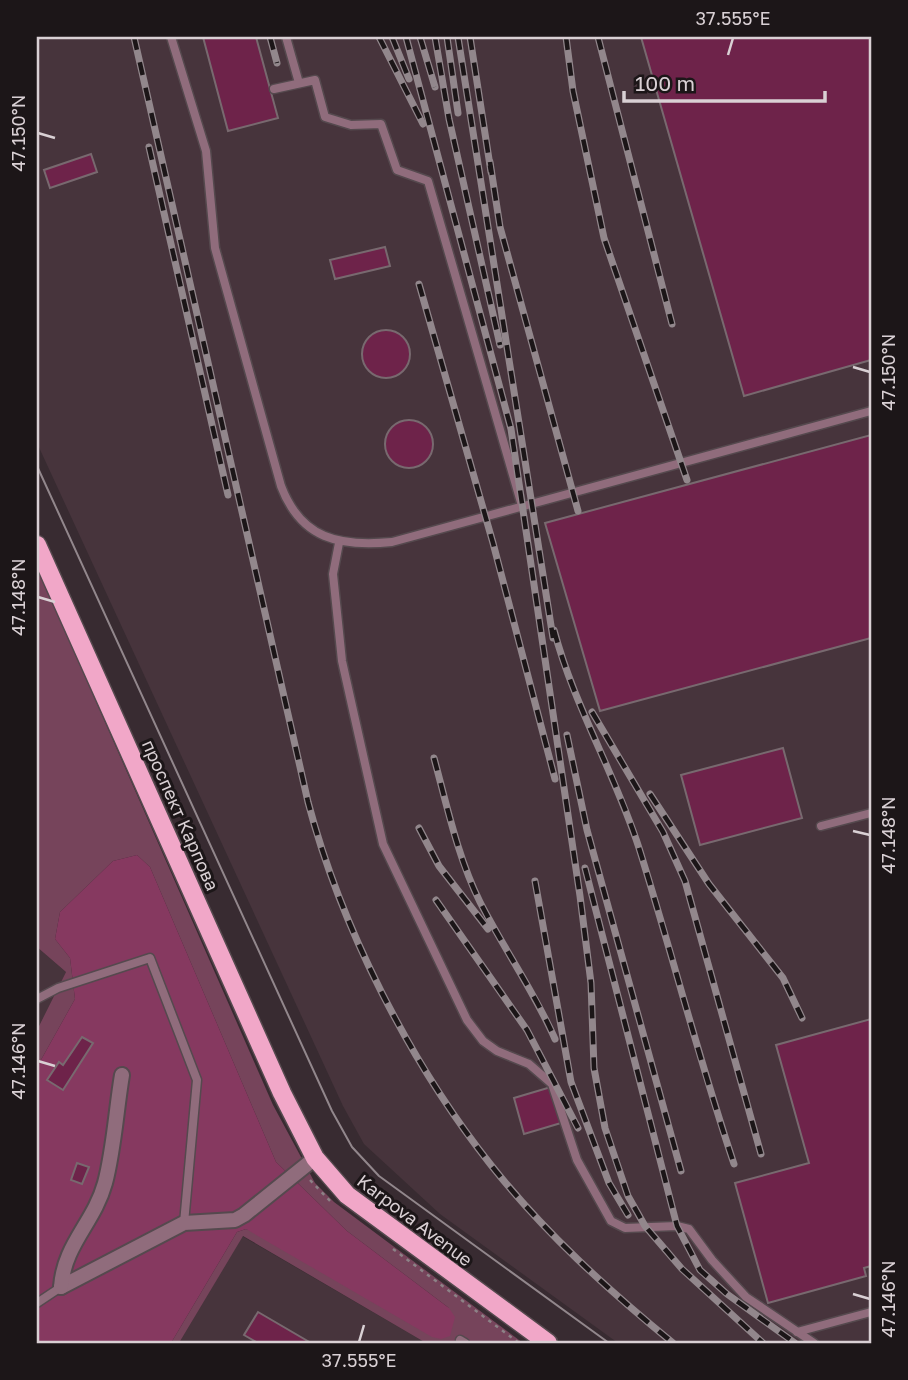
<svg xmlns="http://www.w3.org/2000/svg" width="908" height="1380" viewBox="0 0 908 1380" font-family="'Golos Text',sans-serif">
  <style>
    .built { fill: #47343c }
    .green { fill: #76445b }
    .forest { fill: #863960 }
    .building { fill: #6e234a; stroke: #78696f; stroke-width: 2 }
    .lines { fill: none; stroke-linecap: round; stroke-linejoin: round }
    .service-casing { stroke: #55494e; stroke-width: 11 }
    .minor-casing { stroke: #55494e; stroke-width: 18 }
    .primary-casing { stroke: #55494e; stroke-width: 21 }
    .path { stroke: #8d8287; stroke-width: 2.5; stroke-dasharray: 3.5 5; stroke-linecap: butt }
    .service { stroke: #906c7c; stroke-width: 8 }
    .minor { stroke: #906c7c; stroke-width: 14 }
    .primary { stroke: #f1a7c8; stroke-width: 18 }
    .tram { stroke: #92878c; stroke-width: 2 }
    .rail-casing { stroke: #92878c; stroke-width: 7 }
    .rail { stroke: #1c1618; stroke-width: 4.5; stroke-dasharray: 13; stroke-linecap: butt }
    .ticks { fill: none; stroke: #d9d0d4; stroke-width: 2.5 }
    .labels { text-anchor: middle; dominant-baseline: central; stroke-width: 6; stroke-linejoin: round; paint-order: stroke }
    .street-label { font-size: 18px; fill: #d9d0d4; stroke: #1c1618 }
    .neatline { fill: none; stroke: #d9d0d4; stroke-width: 2.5 }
    .ticks-label { font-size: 18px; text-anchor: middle; fill: #d9d0d4 }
  </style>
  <rect width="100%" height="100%" fill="#382b31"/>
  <g class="built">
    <polygon points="37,37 871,37 871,1343 618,1343 440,1214 364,1144 343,1106 37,443"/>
    <polygon points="37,947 66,972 37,1030"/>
    <polygon points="242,1236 426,1343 179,1343"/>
  </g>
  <polygon class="green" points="37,567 273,1105 315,1183 334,1202 523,1343 426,1343 243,1236 179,1343 171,1343 237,1232 246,1229 449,1308 347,1231 276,1162 150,867 137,855 113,861 60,912 55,939 70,958 75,999 37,1067 37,1030 66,972 37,947"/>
  <polygon class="forest" points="137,855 150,867 276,1162 347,1231 449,1308 455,1317 450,1336 441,1339 432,1337 246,1229 237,1232 171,1343 37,1343 37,1067 75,999 70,958 55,939 60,912 113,861"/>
  <g class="building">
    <polygon points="203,37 256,37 278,118 228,131"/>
    <polygon points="641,37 871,37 871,360 744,396"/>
    <polygon points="91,154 97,172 50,188 44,170"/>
    <polygon points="385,247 390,266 335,279 330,260"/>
    <circle cx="386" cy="354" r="24"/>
    <circle cx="409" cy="444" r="24"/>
    <polygon points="871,435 871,638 600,711 545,523"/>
    <polygon points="783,748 802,818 700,845 681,775"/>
    <polygon points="871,1019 871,1266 864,1268 866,1276 768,1303 735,1183 809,1163 776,1045"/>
    <polygon points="82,1037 93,1043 63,1090 47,1080 59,1062 63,1065"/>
    <polygon points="551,1087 561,1123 524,1134 514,1098"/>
    <polygon points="77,1163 89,1167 82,1184 71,1180"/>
    <polygon points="258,1312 311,1343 258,1343 244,1335"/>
  </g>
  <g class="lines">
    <defs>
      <g id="service">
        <path d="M171,37L206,151L215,248L281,486C301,539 339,547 392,542L871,411"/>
        <polyline points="286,37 299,83"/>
        <polyline points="274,89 315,80 325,117 351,125 381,124 397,170 428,181 522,506"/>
        <polyline points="339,543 333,574 342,661 383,844 467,1020 483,1041 497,1051 529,1064 552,1084 577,1160 611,1221 625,1228 677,1226 689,1229 712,1260 746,1297 814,1343"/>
        <polyline points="821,826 871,813"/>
        <polyline points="37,999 58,988 150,958 197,1080 184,1223"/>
        <polyline points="37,1303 61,1287"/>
        <polyline points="797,1332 871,1312"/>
        <polyline points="460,1340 465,1343"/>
      </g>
      <g id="minor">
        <polyline points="61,1287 184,1223 235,1220 244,1215 315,1158"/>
        <path d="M61,1287C64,1244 94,1223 105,1183C114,1149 116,1111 122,1075"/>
      </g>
      <polyline id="primary" points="37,545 282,1093 315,1158 347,1195 548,1343"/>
    </defs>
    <use href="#service" class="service-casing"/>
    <use href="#minor" class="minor-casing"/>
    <use href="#primary" class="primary-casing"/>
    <g class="path">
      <polyline points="310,1180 332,1203"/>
      <polyline points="393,1249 519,1343"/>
    </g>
    <use href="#service" class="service"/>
    <use href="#minor" class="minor"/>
    <use href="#primary" class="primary"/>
    <polyline class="tram" points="37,466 332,1111 352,1147 379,1176 609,1343"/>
    <defs>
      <g id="rail">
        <path d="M134,37L308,802C341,927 410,1063 491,1165C544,1232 607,1289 673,1343"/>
        <polyline points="270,37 277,63"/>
        <polyline points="379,37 423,124"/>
        <polyline points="392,37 409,79"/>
        <polyline points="406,37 511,429 580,896 591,983 594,1068 605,1128 628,1196 645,1226 682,1269 763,1343"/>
        <polyline points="420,37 435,87"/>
        <polyline points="435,37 449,119 500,345"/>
        <polyline points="447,37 458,113"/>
        <polyline points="458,37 553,638"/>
        <polyline points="470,37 491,172"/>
        <polyline points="566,37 573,91 604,238 687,480"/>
        <polyline points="598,37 672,324"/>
        <polyline points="149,147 228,495"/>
        <polyline points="490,162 500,227 578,511"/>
        <polyline points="419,284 493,543 555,779"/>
        <path d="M554,630C574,706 615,773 639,848C672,953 699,1060 734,1164"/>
        <polyline points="592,712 663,832 685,881 761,1154"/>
        <polyline points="567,735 587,830 681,1171"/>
        <path d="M434,758C447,806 458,858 480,902C504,949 534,991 555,1039"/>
        <polyline points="650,794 709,884 783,978 802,1018"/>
        <polyline points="419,828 439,866 488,929"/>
        <polyline points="585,868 677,1226 700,1270 727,1294 795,1343"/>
        <polyline points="535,881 571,1082 609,1183 628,1215"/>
        <polyline points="436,900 527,1030 578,1128"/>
      </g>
    </defs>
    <use href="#rail" class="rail-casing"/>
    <use href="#rail" class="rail"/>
  </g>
  <path class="ticks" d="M728,55L733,38M38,133L55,138M853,367L870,372M38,597L55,602M853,831L870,835M38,1061L55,1066M853,1294L870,1299M359,1342L364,1325"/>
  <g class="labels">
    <g class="street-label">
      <text transform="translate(181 815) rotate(66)">проспект Карпова</text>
      <text transform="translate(415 1220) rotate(37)">Karpova Avenue</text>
    </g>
  </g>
  <rect width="908" height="1380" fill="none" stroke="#1c1618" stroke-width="77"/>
  <path d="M624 91v10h201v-10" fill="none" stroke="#d9d0d4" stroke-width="3.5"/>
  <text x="635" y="91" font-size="21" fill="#d9d0d4" stroke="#1c1618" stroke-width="5" paint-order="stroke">100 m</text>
  <rect x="38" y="38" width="832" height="1304" class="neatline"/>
  <g class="ticks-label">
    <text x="733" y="25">37.555°E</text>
    <text transform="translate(19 133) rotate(-90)" y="6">47.150°N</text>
    <text transform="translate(889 372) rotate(-90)" y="6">47.150°N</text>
    <text transform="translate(19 597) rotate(-90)" y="6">47.148°N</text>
    <text transform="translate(889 835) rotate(-90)" y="6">47.148°N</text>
    <text transform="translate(19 1061) rotate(-90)" y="6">47.146°N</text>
    <text transform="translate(889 1299) rotate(-90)" y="6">47.146°N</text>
    <text x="359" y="1367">37.555°E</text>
  </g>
</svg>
